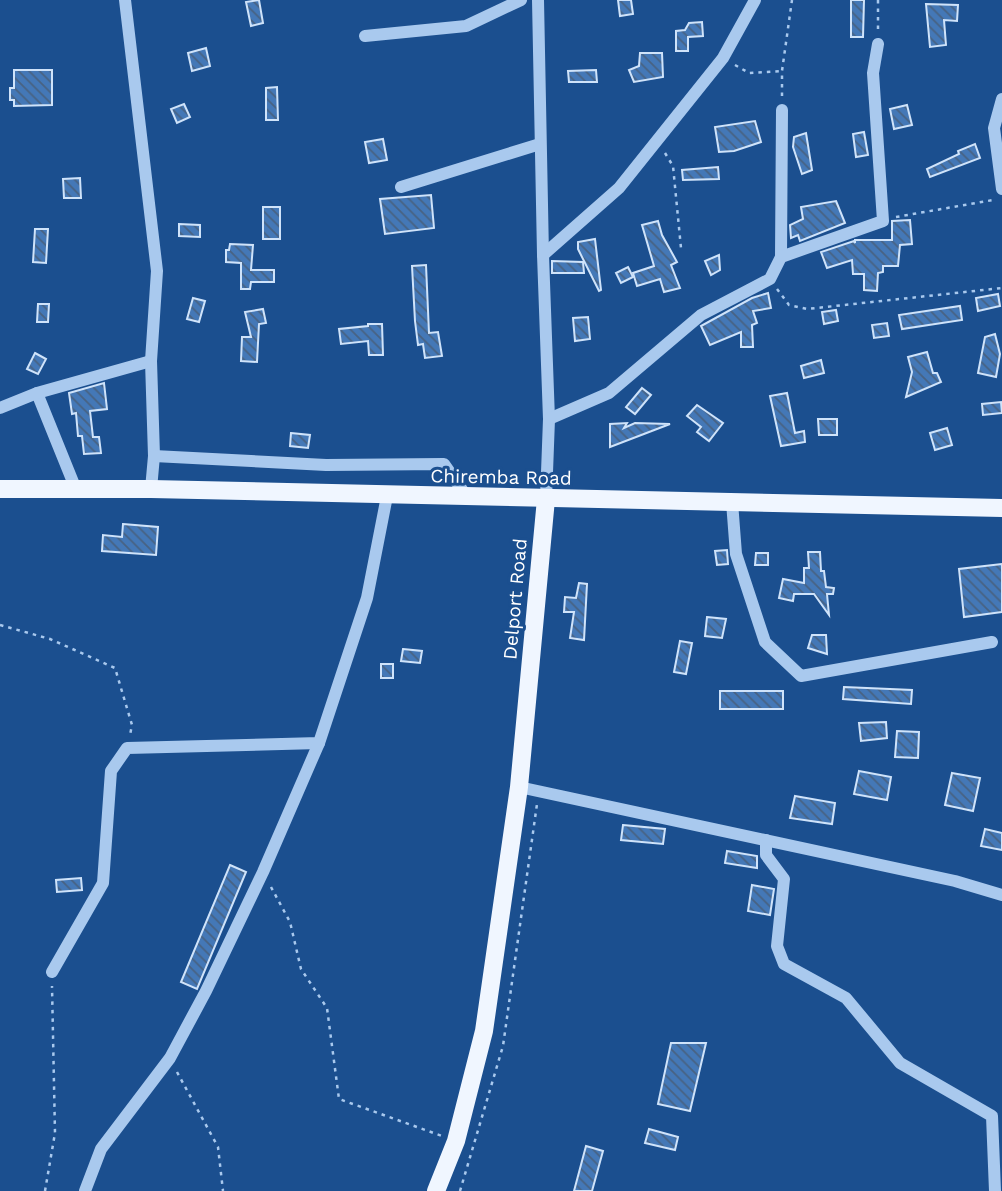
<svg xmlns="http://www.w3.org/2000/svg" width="1002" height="1191" viewBox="0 0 1002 1191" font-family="'Work Sans',sans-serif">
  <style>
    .building { fill: url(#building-back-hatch); stroke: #cfe3fa; stroke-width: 2 }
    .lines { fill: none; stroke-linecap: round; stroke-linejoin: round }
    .path { stroke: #a9c9ee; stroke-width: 2.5; stroke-dasharray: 3.5 5; stroke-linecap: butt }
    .minor { stroke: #a9c9ee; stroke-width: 12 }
    .major { stroke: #f0f6ff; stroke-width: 18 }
    .labels { text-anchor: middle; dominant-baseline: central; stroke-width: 6; stroke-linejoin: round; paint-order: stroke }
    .street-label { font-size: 19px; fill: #fff; stroke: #1b4f8f }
  </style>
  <defs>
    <pattern id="building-back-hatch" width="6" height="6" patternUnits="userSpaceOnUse" patternTransform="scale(1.75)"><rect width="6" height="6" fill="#4478b7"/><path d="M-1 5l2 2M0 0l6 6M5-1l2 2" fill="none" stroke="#486282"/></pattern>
  </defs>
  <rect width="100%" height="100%" fill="#1b4f8f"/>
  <g class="building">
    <polygon points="259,0 263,23 251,26 246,2"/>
    <polygon points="618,0 631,0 633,14 620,16"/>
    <polygon points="851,0 864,0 863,37 851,37"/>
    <polygon points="926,4 958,5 957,21 944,20 946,45 930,47"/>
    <polygon points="702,22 703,36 688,37 688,51 676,51 676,31 685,30 689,23"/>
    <polygon points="206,48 210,66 192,71 188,53"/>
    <polygon points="640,53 662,53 663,77 634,82 629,70 639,66"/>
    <polygon points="14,70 52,70 52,105 14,106 14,100 10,100 10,88 14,88"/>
    <polygon points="596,70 597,82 569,82 568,71"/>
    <polygon points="277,87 278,120 266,120 266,88"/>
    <polygon points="184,104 190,117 177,123 171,109"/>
    <polygon points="907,105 912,125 894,129 890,109"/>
    <polygon points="755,121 761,142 734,151 719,152 715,127"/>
    <polygon points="864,132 868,155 856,157 853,134"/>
    <polygon points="806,133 812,170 802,174 793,147 794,137"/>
    <polygon points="383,139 387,160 369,163 365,142"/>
    <polygon points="975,144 980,158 930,177 927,169 959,154 958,151"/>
    <polygon points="718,167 719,179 683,180 682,170"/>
    <polygon points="80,178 81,198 64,198 63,179"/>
    <polygon points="431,195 434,228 385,234 380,199"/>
    <polygon points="836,201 845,223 800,241 798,235 791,238 790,225 803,219 801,207"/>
    <rect x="263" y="207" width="17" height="32"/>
    <polygon points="910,220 912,244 900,245 898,266 883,266 883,272 878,273 877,291 864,290 864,274 853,274 852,260 827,268 821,252 854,241 855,243 855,240 892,240 892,221"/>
    <polygon points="658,221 662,235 677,262 671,265 680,288 664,292 660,279 637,286 633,273 654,266 642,225"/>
    <polygon points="179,224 200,225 200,237 179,236"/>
    <polygon points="35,229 48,229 46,263 33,262"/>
    <polygon points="595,239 601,290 599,291 578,249 578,242"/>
    <polygon points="230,244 253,245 251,270 274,270 274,282 251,282 250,289 241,289 241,263 226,262 226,250 229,250"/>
    <polygon points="719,255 720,270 711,275 705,261"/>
    <polygon points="552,261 583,262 584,273 552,273"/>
    <polygon points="426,265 429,333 438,332 442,356 425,358 423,344 418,345 415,321 412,266"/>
    <polygon points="628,267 633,277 621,283 616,273"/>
    <polygon points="768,293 771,308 753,311 757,323 752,325 753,347 741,347 741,332 710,345 701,326 752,298"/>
    <polygon points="998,294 1000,306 978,311 976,298"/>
    <polygon points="193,298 205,301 199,322 187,319"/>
    <polygon points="38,304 49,304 48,322 37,322"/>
    <polygon points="960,306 962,320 902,329 899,315"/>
    <polygon points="263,309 266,323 259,324 257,362 241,361 242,337 251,337 245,312"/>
    <polygon points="836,310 838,321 824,324 822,312"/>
    <polygon points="588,317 590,339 575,341 573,318"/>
    <polygon points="887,323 889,336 874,338 872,325"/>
    <polygon points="368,324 382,324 383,355 369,355 368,341 341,344 339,329 368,326"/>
    <polygon points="995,334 1000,354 996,377 978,373 985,337"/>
    <polygon points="927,352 933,373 937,373 941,382 906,397 912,372 908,357"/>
    <polygon points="35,353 46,359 38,374 27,369"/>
    <polygon points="821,360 824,373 804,378 801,366"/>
    <polygon points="104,383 107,409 90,411 93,437 99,437 101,453 84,454 82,436 78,436 76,413 72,414 69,393"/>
    <polygon points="642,388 651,395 635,414 626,407"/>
    <polygon points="787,393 795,433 804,431 805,442 781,446 770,396"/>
    <polygon points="1001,402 1002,413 983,415 982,404"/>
    <polygon points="697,405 723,423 709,441 697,432 701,427 687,416"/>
    <polygon points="818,419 837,419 837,435 819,435"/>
    <polygon points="627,423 624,428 635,423 670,424 610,447 610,424"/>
    <polygon points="947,428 952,445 935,450 930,433"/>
    <polygon points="291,433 310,435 308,448 290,446"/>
    <polygon points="123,524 158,527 156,555 102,551 103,535 122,537"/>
    <polygon points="727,550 728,564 717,565 715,551"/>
    <polygon points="808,552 820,552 821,571 824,571 826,587 834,588 833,594 827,594 829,615 814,594 794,594 793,601 779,598 783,579 804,583 804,568 809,568"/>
    <polygon points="756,553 768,553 768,565 755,565"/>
    <polygon points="1002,564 1002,612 964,617 959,569"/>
    <polygon points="579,583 587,584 584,640 570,638 574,612 564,612 565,597 576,598"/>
    <polygon points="707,617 726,619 722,638 705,636"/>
    <polygon points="812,635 826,635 827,654 808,648"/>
    <polygon points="680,641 692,643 686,674 674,672"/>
    <polygon points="403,649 422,651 420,663 401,661"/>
    <rect x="381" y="664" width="12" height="14"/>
    <polygon points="844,687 912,690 911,704 843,699"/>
    <rect x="720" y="691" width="63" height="18"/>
    <polygon points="886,722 887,738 861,741 859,723"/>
    <polygon points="897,731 919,732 918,758 895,757"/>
    <polygon points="859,771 891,777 887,800 854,794"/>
    <polygon points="952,773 980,778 973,811 945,805"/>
    <polygon points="795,796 835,803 832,824 790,818"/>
    <polygon points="623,825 665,829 663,844 621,840"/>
    <polygon points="985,829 1002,833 1002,850 981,846"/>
    <polygon points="727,851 757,856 757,868 725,863"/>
    <polygon points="230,865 246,872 197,989 181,982"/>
    <polygon points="81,878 82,890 57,892 56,880"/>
    <polygon points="752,885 774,889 770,915 748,911"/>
    <polygon points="671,1043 706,1043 690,1111 658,1104"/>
    <polygon points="649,1129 678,1137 675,1150 645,1143"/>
    <polygon points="586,1146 603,1151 592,1191 574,1191"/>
  </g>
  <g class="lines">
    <g class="path">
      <polyline points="878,0 878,32"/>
      <polyline points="735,65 749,73 782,71"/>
      <polyline points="782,96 782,71 792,0"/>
      <polyline points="665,153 673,166 681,248"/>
      <polyline points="896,217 993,200"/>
      <polyline points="777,289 789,305 807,309 1002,288"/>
      <polyline points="0,625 50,639 115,668 132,725 130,735"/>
      <polyline points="271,887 290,922 301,969 327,1008 339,1099 442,1136"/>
      <polyline points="177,1072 218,1147 223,1191"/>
      <polyline points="45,1191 55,1133 52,986"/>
      <polyline points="460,1191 503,1046 537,804"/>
    </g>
    <g class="minor">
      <polyline points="125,0 157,271 151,361 154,456 151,489"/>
      <polyline points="538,0 543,255 549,419 546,499"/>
      <polyline points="365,36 466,26 521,0"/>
      <polyline points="1002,99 994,128 1002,189"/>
      <polyline points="401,187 540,144"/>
      <polyline points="543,255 619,188 723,58 755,0"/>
      <polyline points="781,257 782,110"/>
      <polyline points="37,393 75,487"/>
      <polyline points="0,408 37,393 151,361"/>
      <polyline points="549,419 609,393 701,315 770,279 781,257 883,221 873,73 878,44"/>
      <polyline points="154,456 326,465 444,464 467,497"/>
      <polyline points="732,502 736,554 765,642 801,676 992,642"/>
      <polyline points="519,787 955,881 1002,895"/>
      <polyline points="766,840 766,855 784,879 777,946 784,964 846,998 900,1063 992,1116 995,1191"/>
      <polyline points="52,972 103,883 111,771 127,748 319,743 367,598 387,496"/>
      <polyline points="85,1191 101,1149 170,1058 206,991 263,872 319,743"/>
    </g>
    <g class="major">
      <polyline points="0,489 151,489 1002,508"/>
      <polyline points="436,1191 456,1141 484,1031 519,787 546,499"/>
    </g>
  </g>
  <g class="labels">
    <g class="street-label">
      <text transform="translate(501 477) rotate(1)">Chiremba Road</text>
      <text transform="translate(515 599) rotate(-85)">Delport Road</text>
    </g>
  </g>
</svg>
